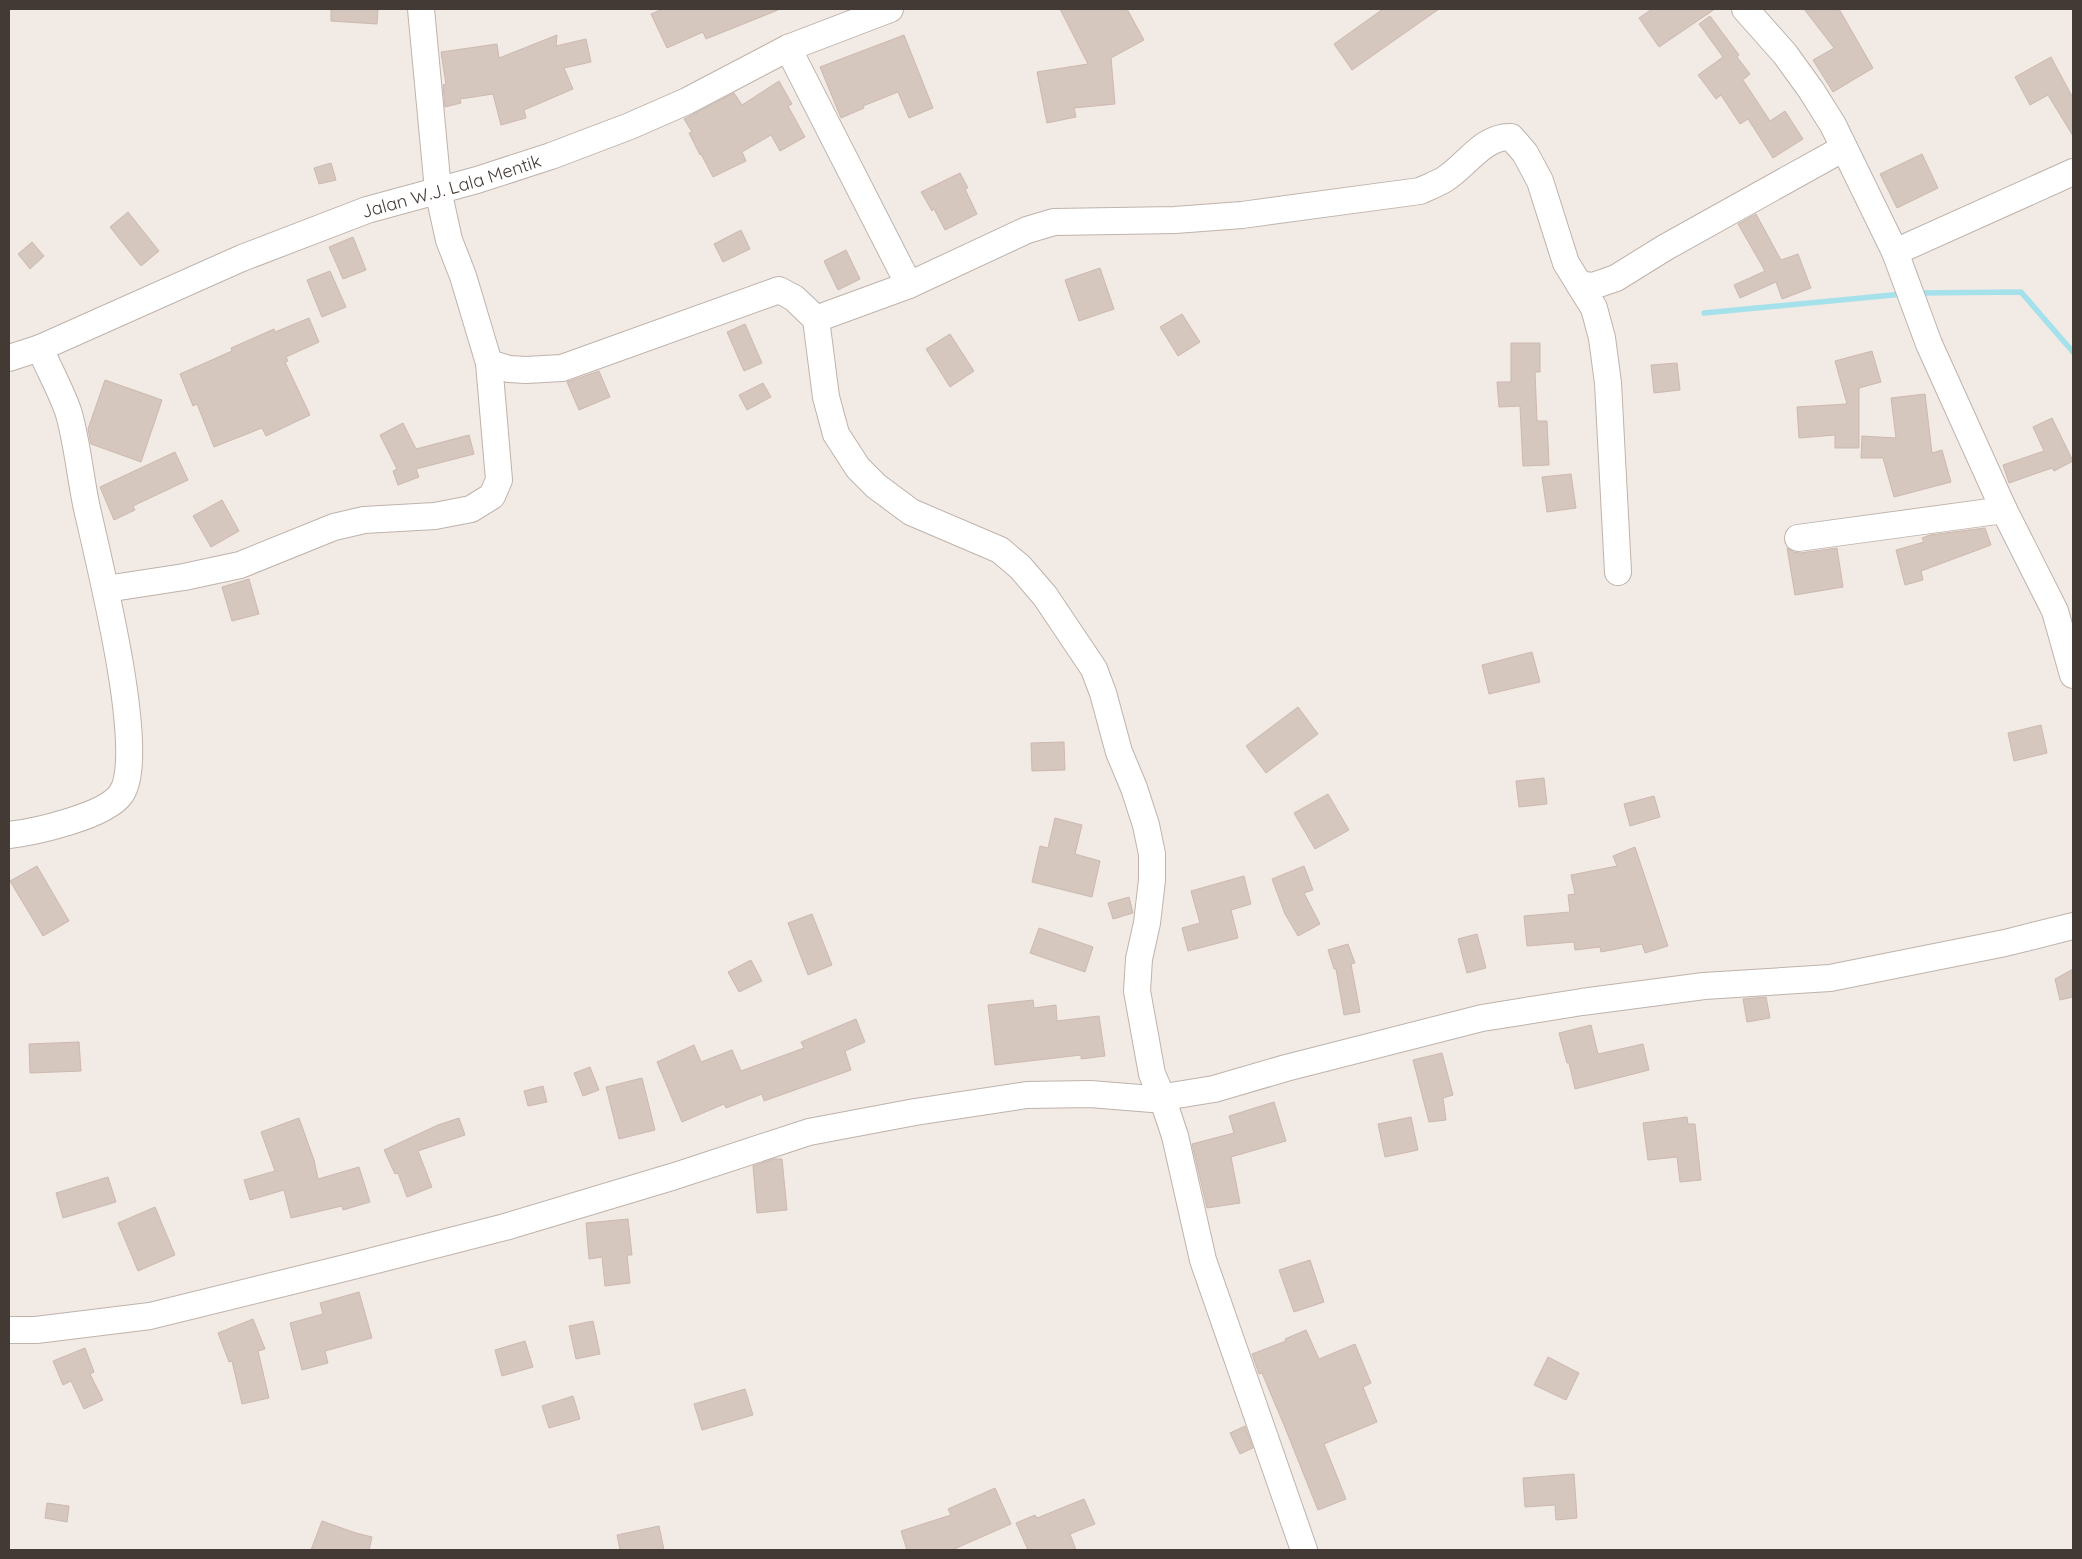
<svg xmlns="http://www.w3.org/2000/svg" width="2082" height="1559" viewBox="0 0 2082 1559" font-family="Quicksand,sans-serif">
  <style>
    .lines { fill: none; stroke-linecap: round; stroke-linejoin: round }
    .stream { stroke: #a4e1eb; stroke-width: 5.5 }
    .building { fill: #d5c6be; stroke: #cdb9af }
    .minor-casing { stroke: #bfb3ab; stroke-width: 28 }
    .minor { stroke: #fff; stroke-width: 26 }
    .labels { text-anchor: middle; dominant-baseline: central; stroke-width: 4; stroke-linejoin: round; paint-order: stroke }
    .street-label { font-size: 18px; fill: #433a35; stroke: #fff }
  </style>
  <rect width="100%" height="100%" fill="#f1eae5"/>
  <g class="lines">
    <g class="stream">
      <polyline points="1918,293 2021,292 2073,352"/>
      <polyline points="1704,313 1903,294"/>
    </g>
  </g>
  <g class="building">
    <polygon points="331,9 378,9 377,24 331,21"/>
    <polygon points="663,9 778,9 778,10 706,39 703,32 667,48 651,14"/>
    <polygon points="1060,9 1127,9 1144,40 1111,58 1115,104 1074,108 1076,117 1047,123 1037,72 1088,64"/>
    <polygon points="1383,9 1439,9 1352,70 1334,44"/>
    <polygon points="1652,9 1715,9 1659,47 1639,18"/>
    <polygon points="1804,9 1839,9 1873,68 1833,92 1813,60 1834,48"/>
    <polygon points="1710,16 1739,55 1737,57 1750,74 1743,80 1770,121 1785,111 1803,139 1773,158 1748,119 1740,124 1721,95 1716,99 1698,75 1723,57 1699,24"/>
    <polygon points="557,35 556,46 586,39 591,62 564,68 573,89 524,110 526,118 501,125 493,94 460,99 461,103 445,107 443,85 446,84 441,52 497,44 499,58"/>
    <polygon points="904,35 933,108 909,118 898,92 863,106 864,108 841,118 820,67"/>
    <polygon points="2051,57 2073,98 2073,136 2048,95 2030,105 2015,77"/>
    <polygon points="779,81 792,104 788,106 805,137 780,151 771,135 742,152 746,161 713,177 701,154 700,155 689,133 692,132 684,119 734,93 742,105"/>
    <polygon points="1922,154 1938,188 1897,208 1880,174"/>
    <polygon points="331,163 336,180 319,184 314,168"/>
    <polygon points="960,173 968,188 965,189 977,214 945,230 934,209 932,211 921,192"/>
    <polygon points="128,212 159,251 141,266 110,227"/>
    <polygon points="1756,214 1781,260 1798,254 1811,288 1782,299 1776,282 1740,298 1734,285 1765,271 1738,224"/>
    <polygon points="741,230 750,249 723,262 714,244"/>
    <polygon points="353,237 366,270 343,279 329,247"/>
    <polygon points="32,242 44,256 30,269 18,254"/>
    <polygon points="846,250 860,279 838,290 824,261"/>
    <polygon points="1100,268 1114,309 1079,321 1065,280"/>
    <polygon points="330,271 346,307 322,317 307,280"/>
    <polygon points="1182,314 1200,342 1178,356 1160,327"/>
    <polygon points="309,318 319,342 286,357 288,361 285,362 310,415 266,436 262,428 214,447 197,404 193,406 180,374 232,351 231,348 274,329 275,332"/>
    <polygon points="745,324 762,363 744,371 727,332"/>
    <polygon points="950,334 974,371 950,387 926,349"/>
    <polygon points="1511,343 1540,343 1540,372 1535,372 1537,421 1547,421 1549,465 1523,466 1520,406 1499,407 1497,382 1511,382"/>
    <polygon points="1872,351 1881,382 1859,388 1859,448 1835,448 1835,435 1799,438 1797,407 1847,404 1835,361"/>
    <polygon points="1677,363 1680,390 1654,393 1651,365"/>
    <polygon points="599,371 610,397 579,410 567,382"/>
    <polygon points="105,380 162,400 141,462 91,444 88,429"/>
    <polygon points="763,383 771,397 747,410 739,395"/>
    <polygon points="1925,394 1932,453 1942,450 1951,482 1894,497 1883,458 1861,458 1862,436 1896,438 1891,398"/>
    <polygon points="2052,418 2073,461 2054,471 2052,468 2009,483 2003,465 2044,451 2033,427"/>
    <polygon points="403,423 416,449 469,435 474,454 416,469 419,477 398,485 393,471 397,469 380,435"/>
    <polygon points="175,452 188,480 133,506 135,510 114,520 100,487"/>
    <polygon points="1571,474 1576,508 1547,512 1542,477"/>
    <polygon points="222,500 239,531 211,547 193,516"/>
    <polygon points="1985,528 1991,545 1921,571 1923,580 1905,585 1896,550 1924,542 1922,538 1930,535"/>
    <polygon points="1787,548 1793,552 1800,553 1837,548 1843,587 1795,595"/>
    <polygon points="249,579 259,614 232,621 222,587"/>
    <polygon points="1532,652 1540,682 1489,694 1482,665"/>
    <polygon points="1298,707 1318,734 1266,773 1246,746"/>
    <polygon points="2041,725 2047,753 2014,761 2008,733"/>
    <polygon points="1064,742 1065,770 1032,771 1031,743"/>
    <polygon points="1544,778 1547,804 1519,807 1516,781"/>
    <polygon points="1328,794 1349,830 1315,849 1294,813"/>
    <polygon points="1654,796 1660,817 1630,826 1624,804"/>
    <polygon points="1055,818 1082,825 1075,854 1100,861 1092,897 1032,882 1040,846 1048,848"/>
    <polygon points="1635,847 1668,946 1645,953 1642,944 1601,952 1600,947 1575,950 1574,942 1527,946 1524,916 1570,912 1568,895 1575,894 1571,875 1617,866 1613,856"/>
    <polygon points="37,866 69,921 43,936 10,881"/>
    <polygon points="1304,866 1313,890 1304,893 1320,924 1298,936 1285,914 1272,879"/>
    <polygon points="1244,876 1251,904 1231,910 1238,938 1188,951 1182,928 1200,923 1191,891"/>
    <polygon points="1129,897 1133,913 1113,919 1108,903"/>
    <polygon points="812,914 832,965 808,975 788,923"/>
    <polygon points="1039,928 1093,947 1085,972 1030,953"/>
    <polygon points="1477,934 1486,968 1467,973 1458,939"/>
    <polygon points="1348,944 1355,963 1351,964 1360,1012 1344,1015 1336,969 1334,969 1328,950"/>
    <polygon points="751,960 762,981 739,992 728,972"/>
    <polygon points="2073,969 2073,997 2060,1000 2055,979"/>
    <polygon points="1766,997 1770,1018 1747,1022 1743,999"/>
    <polygon points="1033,1000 1034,1008 1056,1005 1057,1021 1099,1016 1105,1056 1081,1059 1081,1055 995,1065 988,1005"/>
    <polygon points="856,1019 865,1042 845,1051 851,1070 764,1101 762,1094 726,1108 724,1104 682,1122 657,1062 694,1045 701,1062 732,1050 741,1071 804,1048 801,1042"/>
    <polygon points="1591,1025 1598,1054 1643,1044 1649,1070 1575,1089 1569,1063 1567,1063 1559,1033"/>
    <polygon points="79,1042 81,1071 30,1073 29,1044"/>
    <polygon points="1442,1053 1453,1095 1443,1098 1446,1120 1429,1122 1413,1060"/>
    <polygon points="590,1067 599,1090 583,1096 574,1073"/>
    <polygon points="642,1078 655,1130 619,1139 606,1087"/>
    <polygon points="543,1086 547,1102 528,1106 524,1091"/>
    <polygon points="1274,1102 1286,1141 1231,1157 1240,1203 1207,1208 1192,1144 1234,1133 1229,1116"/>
    <polygon points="1411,1117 1418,1150 1385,1157 1378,1124"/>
    <polygon points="1687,1117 1688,1124 1695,1124 1701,1180 1680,1182 1677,1157 1648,1160 1643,1123"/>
    <polygon points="299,1118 314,1160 318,1179 359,1167 370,1202 343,1210 342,1206 291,1218 284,1190 250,1200 244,1180 275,1171 261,1132"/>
    <polygon points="459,1118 465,1135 418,1151 432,1187 407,1197 398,1173 395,1174 384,1150 438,1125"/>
    <polygon points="774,1159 782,1159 787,1210 757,1213 753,1166"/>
    <polygon points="108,1177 116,1202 63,1218 56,1193"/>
    <polygon points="155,1207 175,1255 138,1271 118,1223"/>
    <polygon points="628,1219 632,1255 627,1255 630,1283 605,1286 602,1257 589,1259 586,1223"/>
    <polygon points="1310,1260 1324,1302 1294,1312 1279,1270"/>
    <polygon points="359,1292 372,1338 325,1351 328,1363 302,1370 290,1323 323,1314 320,1303"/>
    <polygon points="253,1319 265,1349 258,1351 269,1398 242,1404 232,1361 229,1362 218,1333"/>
    <polygon points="593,1321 600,1354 576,1359 569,1326"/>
    <polygon points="1306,1330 1319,1359 1355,1344 1371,1383 1363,1387 1377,1422 1324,1444 1346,1499 1318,1510 1284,1425 1262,1373 1259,1374 1252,1354 1286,1341 1285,1339"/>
    <polygon points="525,1341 533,1367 502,1376 495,1350"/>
    <polygon points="85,1348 94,1372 90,1374 103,1400 84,1409 71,1381 63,1385 53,1361"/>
    <polygon points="1548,1357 1579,1373 1566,1400 1534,1385"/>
    <polygon points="745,1389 753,1415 702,1430 694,1404"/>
    <polygon points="573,1396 580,1419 549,1428 542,1406"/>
    <polygon points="1245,1426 1253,1448 1240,1454 1230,1433"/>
    <polygon points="1574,1474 1577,1518 1556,1520 1555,1505 1525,1507 1523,1478"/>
    <polygon points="995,1488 1011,1524 952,1550 907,1550 901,1531 951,1515 948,1509"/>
    <polygon points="1084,1499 1095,1524 1070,1534 1076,1550 1028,1550 1016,1523 1035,1515 1037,1518"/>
    <polygon points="47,1503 69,1506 67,1522 45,1518"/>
    <polygon points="322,1521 356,1533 372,1537 369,1550 311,1550"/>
    <polygon points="659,1526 664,1550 620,1550 617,1535"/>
  </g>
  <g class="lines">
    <defs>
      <g id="minor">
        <path d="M421,9L438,190L449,240L463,276L489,363L509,369L526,370L562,368L779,290L794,298L816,319L909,285L1027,230L1054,222L1175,220L1242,215L1420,191C1428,187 1437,184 1445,179C1467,165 1483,136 1511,137L1525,153L1540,181L1566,263L1579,284L1593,286L1616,278L1666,247L1844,148"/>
        <polyline points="1745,9 1785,54 1811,90 1833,125 1895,252 1929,344 2004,510 2055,611 2073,675"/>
        <polyline points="788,48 909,285"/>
        <polyline points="1895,252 2073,172"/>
        <polyline points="1579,284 1594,308 1602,338 1608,383 1618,572"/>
        <polyline points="816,319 826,397 836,434 858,468 876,486 911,512 1000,550 1020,567 1045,596 1094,669 1103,693 1119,752 1134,788 1146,825 1152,854 1152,880 1147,923 1139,959 1137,991 1152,1074 1162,1097 1175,1136 1203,1260 1304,1550"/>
        <path id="s1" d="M9,358L40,348L242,258L367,210L477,180L551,156L630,126L687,101L788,48L890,9"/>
        <polyline points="1798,538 2004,510"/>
        <polyline points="106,589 184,577 240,565 334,527 364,520 435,516 471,509 492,496 499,480 489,363"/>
        <path d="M9,835C35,832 106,816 121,794C149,755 97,555 86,504C80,474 77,443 69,414C62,392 49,370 40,348"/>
        <polyline points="9,1330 36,1330 150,1316 345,1268 505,1227 675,1176 809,1132 915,1112 1027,1095 1090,1094 1152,1099 1214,1089 1286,1068 1482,1018 1582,1002 1704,986 1830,978 2005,943 2073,926"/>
      </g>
    </defs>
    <use href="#minor" class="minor-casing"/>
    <use href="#minor" class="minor"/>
  </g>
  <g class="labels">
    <g class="street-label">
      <text stroke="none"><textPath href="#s1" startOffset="475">Jalan W.J. Lala Mentik</textPath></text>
    </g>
  </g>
  <rect width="2082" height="1559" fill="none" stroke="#433a35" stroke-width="20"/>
</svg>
